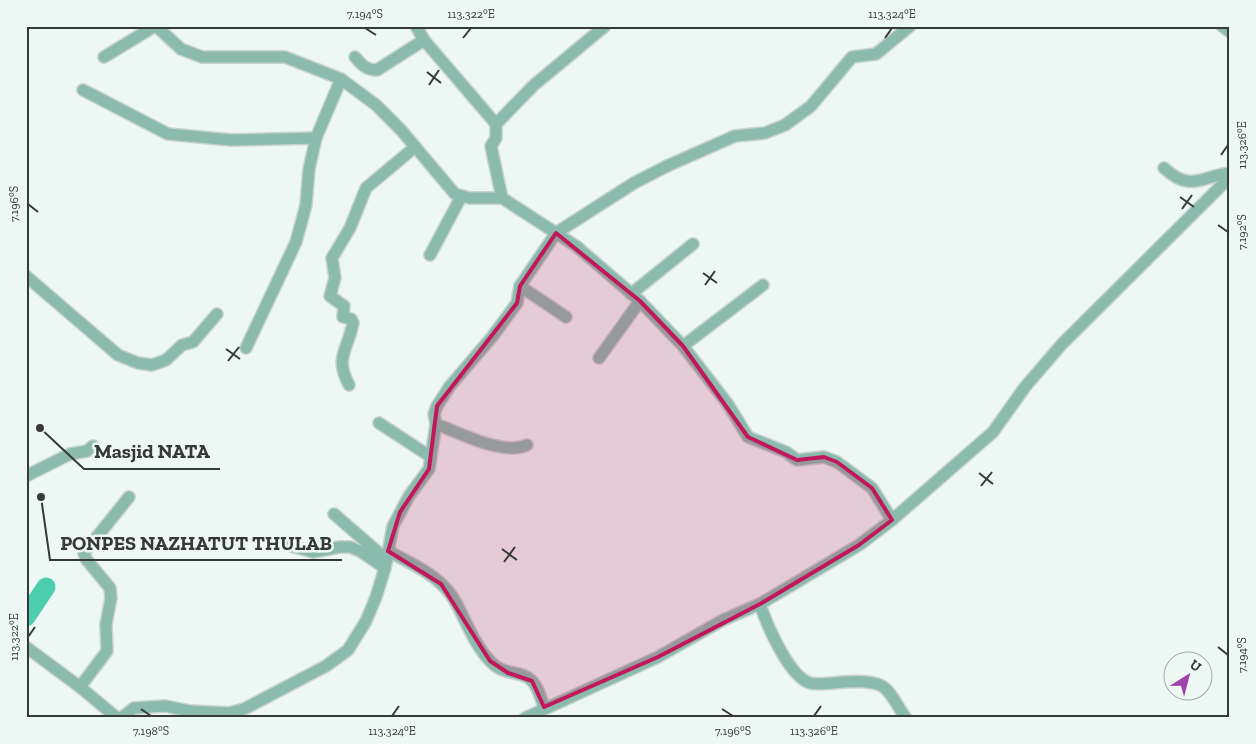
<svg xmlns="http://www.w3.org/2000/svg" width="1256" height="744" viewBox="0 0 1256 744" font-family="'Zilla Slab',serif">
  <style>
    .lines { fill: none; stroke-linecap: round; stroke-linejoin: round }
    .river { stroke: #4ccdae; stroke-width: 19 }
    .minor-casing { stroke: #c8d2ce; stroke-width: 14 }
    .minor { stroke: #8bbbac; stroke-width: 11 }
    .marked { fill: #c2185b; fill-opacity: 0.2; stroke: #c2185b; stroke-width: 4; stroke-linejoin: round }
    .ticks { fill: none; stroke: #353938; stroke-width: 2 }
    .leader { fill: none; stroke: #353938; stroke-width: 2 }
    .callout-dot { fill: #353938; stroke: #edf8f4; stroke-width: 2 }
    .callout-label { font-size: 20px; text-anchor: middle; font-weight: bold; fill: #353938; stroke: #edf8f4; stroke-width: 5; stroke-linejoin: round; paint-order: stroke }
    .neatline { fill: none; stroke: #353938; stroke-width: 2 }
    .ticks-label { font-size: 12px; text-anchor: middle; fill: #353938 }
  </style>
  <rect width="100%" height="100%" fill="#edf8f4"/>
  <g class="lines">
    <polyline class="river" points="26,617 46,587"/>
    <defs>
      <g id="minor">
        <polyline points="156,26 181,49 202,57 285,57 341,79 376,105 401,130 455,194 470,198 502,198"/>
        <polyline points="416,26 424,40 496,124"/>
        <polyline points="605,26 534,85 496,124 496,138 491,146 502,198 576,246 640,301 683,346 727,403 748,437 786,452 797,460 824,457 837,462 872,488 892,520"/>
        <polyline points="1222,26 1230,32"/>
        <polyline points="104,57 155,26"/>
        <path d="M355,57C362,65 366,70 377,70L424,40"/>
        <polyline points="83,90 168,134 231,140 316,138"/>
        <path d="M1164,168C1191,193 1202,176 1230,173"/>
        <polyline points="430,255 461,197"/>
        <polyline points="26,276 118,355 138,363 152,365 166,360 182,345 193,342 217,314"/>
        <polyline points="520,286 566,317"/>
        <polyline points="631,294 693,244"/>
        <polyline points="683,346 763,285"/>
        <polyline points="246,348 296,242 306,205 309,169 316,138 341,79"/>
        <polyline points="599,358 640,301"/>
        <path d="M349,385C334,357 348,350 353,323L351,319L343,317L344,306L330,296L335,278L332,258L350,228L366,188L415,147"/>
        <polyline points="379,423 431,457"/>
        <path d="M436,424C460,433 503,456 527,445"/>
        <polyline points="26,476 70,454 87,451 93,446"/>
        <polyline points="334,514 387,560"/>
        <polyline points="287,545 313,552 340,547 350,547 360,551 385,568"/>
        <path d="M388,551C412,564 441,576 455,601C466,621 474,644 490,661C503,676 521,670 531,680C538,686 541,699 544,707"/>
        <path d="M760,604C766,623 789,677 810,683C817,685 826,683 833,683C847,682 875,678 886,689C894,697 899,709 906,718"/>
        <polyline points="26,647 80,687 117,718"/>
        <polyline points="80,687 107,651 106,624 111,598 110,588 86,559 84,553 129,497"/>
        <polyline points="121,718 134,708 165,706 190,711 229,713 244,709 326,666 348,650 366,621 376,597 385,568 393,526 409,496 429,469 436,424 434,414 437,406 450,386 492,337 517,303 520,286 556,233 634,183 667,166 735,136 765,133 785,125 811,106 852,57 876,54 910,26"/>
        <polyline points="525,718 658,657 723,620 760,604 859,545 892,520 993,432 1025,387 1062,344 1230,177"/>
      </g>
    </defs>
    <use href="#minor" class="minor-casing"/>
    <use href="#minor" class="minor"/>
  </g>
  <path class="marked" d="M556,233L640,301L683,346L748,437L797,460L824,457L837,462L872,488L892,520L859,545L760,604L658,657L544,707L532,681L508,673L490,661L441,584L388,551L400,512L429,469L437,406L517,303L520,286Z"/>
  <path class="ticks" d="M365,28L376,35M463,38L471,28M885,38L892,28M427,72L441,83M429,85L439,70M1221,155L1228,145M1180,197L1194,207M28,204L38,212M1182,209L1192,195M1218,225L1228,232M703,273L717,283M705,285L715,271M226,349L240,359M228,361L239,347M979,473L993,484M981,486L992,472M502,549L517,560M504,562L515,547M28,637L35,627M1218,647L1228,655M141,709L151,716M722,709L733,716M392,716L399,706M814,716L821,706"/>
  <path class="leader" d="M40 428L84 469H220M41 497L50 560H342"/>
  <g class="callout-dot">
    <circle cx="40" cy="428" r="5"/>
    <circle cx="41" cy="497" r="5"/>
  </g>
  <g class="callout-label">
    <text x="152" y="458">Masjid NATA</text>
    <text x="196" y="550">PONPES NAZHATUT THULAB</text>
  </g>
  <rect width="1256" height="744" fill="none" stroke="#edf8f4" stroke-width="55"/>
  <g transform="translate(1188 676) rotate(36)"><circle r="24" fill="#edf8f4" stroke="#a3aca9"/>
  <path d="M0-4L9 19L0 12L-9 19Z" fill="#a243ac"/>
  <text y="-8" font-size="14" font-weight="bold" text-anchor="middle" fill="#353938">U</text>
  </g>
  <rect x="28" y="28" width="1200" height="688" class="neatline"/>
  <g class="ticks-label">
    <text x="365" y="18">7.194°S</text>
    <text x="471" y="18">113.322°E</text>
    <text x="892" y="18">113.324°E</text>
    <text transform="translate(1242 145) rotate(-90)" y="4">113.326°E</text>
    <text transform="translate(14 204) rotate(-90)" y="4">7.196°S</text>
    <text transform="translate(1242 232) rotate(-90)" y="4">7.192°S</text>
    <text transform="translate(14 637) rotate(-90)" y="4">113.322°E</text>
    <text transform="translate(1242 655) rotate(-90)" y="4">7.194°S</text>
    <text x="151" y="735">7.198°S</text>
    <text x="392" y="735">113.324°E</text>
    <text x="733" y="735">7.196°S</text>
    <text x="814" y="735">113.326°E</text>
  </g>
</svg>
